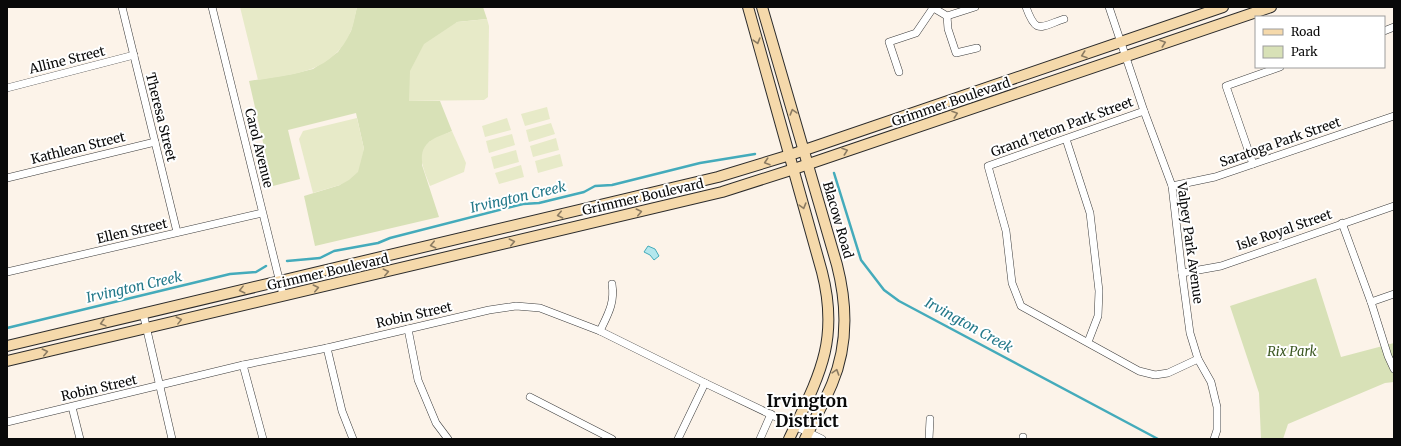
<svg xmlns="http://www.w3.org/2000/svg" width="1401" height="446" viewBox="0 0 1401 446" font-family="Merriweather,serif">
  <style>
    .green { fill: #d8e1b7 }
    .pitch { fill: #e7eac8 }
    .water { fill: #b4e7ed; stroke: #44abbb }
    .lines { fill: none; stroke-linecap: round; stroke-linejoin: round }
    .stream { stroke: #44abbb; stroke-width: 2.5 }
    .minor-casing { stroke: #3c3c3c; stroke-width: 8 }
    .secondary-casing { stroke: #2b2b2b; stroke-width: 12 }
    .minor { stroke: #fff; stroke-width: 7 }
    .secondary { stroke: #f5d9ab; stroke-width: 10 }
    .oneway { stroke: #8b7b62 }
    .labels { text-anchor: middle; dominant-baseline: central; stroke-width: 4; stroke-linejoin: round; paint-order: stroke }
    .street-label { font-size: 13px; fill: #090909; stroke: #fff }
    .park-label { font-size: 13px; font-style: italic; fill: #3c5823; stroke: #fff }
    .water-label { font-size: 14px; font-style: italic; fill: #24798a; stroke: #fff }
    .district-label { font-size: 17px; font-weight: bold; fill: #090909; stroke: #fff }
  </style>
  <rect width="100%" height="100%" fill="#fcf3e9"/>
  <g class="green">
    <polygon points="357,7 483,7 487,19 457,22 409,101 440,101 452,131 429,142 422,165 439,217 315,246 304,196 340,185 364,149 356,113 288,130 300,179 273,186 249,81 292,74 313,69 338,52 351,31"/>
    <polygon points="1316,278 1341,357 1394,343 1394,382 1385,383 1288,424 1283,439 1261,439 1259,393 1230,306"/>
  </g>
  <g class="pitch">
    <path d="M240,7H357C355,15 354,24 351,31C333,72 296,74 258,80Z"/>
    <polygon points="487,19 489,26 488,97 484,100 409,101 410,71 424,44 457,22"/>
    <polygon points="547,107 550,119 525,126 521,114"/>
    <polygon points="357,118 364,149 358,172 349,180 340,185 313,193 299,139 303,131"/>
    <polygon points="507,118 511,130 485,137 482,126"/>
    <polygon points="551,123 555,134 529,142 526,130"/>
    <path d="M452,131L466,163L464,172L430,186C425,172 415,154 429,142C435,137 445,134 452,131Z"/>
    <polygon points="512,134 515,145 489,153 486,141"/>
    <polygon points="556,138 559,150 533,157 530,146"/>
    <polygon points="516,150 519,162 494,169 491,157"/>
    <polygon points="560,154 563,166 538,173 535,161"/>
    <polygon points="521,165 524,177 499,184 495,173"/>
  </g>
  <polygon class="water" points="648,246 655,249 659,256 654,260 650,255 644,252"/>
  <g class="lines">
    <g class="stream">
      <polyline points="834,173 861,260 884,290 899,301 1158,439"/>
      <polyline points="287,261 320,258 334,251 378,243 390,238 523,204 539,203 584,192 595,186 612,185 700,163 755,154"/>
      <polyline points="7,328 230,274 256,272 266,266"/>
    </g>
    <defs>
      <g id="minor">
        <polyline points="122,7 177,232"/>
        <polyline points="212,7 283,295"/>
        <polyline points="932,7 947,16 975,7"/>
        <path d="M1026,7C1036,35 1040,27 1064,19"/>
        <polyline points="1109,7 1144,111 1172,186 1182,273 1190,333 1198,359 1211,382 1217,407 1217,430 1214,439"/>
        <polyline points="947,16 948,29 956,53 977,48"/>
        <polyline points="1384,31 1394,27"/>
        <polyline points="899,72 889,42 916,33 933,8"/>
        <polyline points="7,88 134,55"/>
        <polyline points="1144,111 988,166 1006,231 1012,283 1021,306 1139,371 1155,375 1168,373 1198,359"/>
        <polyline points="1066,139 1090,213 1099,291 1098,316 1088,342"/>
        <polyline points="1253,164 1226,86 1280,67"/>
        <polyline points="7,178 155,142"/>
        <polyline points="1172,186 1215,177 1394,116"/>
        <polyline points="1342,223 1371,302 1388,356 1394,369"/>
        <polyline points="7,272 262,213"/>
        <polyline points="1182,273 1221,266 1394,206"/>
        <polyline points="1371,302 1394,294"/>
        <polyline points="143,313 172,439"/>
        <polyline points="408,329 418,380 436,423 448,439"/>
        <path d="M600,331C608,314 615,303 612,284"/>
        <polyline points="327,348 342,411 353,439"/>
        <polyline points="243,365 263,439"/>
        <polyline points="530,397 612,439"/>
        <polyline points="72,407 80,439"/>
        <polyline points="7,422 243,365 327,348 489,310 516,306 540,308 600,331 705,383 822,439"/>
        <polyline points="1023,437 1023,439"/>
        <polyline points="678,439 705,383"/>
        <polyline points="760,439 771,414"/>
        <polyline points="929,439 930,419"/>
      </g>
      <g id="secondary">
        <path d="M748,7L822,272C840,342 818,378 789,439"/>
        <path d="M762,7L837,265C847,304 848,346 832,384C824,403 814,420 805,439"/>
        <polyline points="7,346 280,281 718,177 790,155 1223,7"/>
        <polyline points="7,361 722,192 794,169 1271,7"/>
      </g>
    </defs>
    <use href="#minor" class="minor-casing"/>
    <use href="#secondary" class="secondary-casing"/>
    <use href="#minor" class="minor"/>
    <use href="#secondary" class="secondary"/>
  </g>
  <defs><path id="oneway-chevron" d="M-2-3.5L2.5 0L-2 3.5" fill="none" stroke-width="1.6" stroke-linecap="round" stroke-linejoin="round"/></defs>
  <g class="oneway">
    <use href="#oneway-chevron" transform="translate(757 41) rotate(74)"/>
    <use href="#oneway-chevron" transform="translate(1163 43) rotate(-19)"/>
    <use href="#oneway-chevron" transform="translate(1084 55) rotate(161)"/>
    <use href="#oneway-chevron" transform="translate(793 112) rotate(-106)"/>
    <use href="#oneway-chevron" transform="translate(955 114) rotate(-19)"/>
    <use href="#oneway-chevron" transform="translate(845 151) rotate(-19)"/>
    <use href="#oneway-chevron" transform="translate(767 162) rotate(162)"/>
    <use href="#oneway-chevron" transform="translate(803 206) rotate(74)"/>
    <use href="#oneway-chevron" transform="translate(639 212) rotate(-13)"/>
    <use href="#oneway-chevron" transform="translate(560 215) rotate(167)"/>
    <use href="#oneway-chevron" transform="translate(512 242) rotate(-13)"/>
    <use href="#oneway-chevron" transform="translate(433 245) rotate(167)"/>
    <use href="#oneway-chevron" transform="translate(386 272) rotate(-13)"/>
    <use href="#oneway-chevron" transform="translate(316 288) rotate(-13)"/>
    <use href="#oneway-chevron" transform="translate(242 290) rotate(166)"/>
    <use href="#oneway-chevron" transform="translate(179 320) rotate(-14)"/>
    <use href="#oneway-chevron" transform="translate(103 323) rotate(165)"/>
    <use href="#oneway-chevron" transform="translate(45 352) rotate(-13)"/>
    <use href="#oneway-chevron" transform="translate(836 372) rotate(-72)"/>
  </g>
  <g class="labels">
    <g class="street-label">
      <text transform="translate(67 60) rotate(-14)">Alline Street</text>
      <text transform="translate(951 102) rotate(-19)">Grimmer Boulevard</text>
      <text transform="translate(161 117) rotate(76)">Theresa Street</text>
      <text transform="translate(1062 127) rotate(-20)">Grand Teton Park Street</text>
      <text transform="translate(1280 142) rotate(-19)">Saratoga Park Street</text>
      <text transform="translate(78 148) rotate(-14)">Kathlean Street</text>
      <text transform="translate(259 148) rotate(76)">Carol Avenue</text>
      <text transform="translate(643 197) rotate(-13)">Grimmer Boulevard</text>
      <text transform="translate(838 220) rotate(74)">Blacow Road</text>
      <text transform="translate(1284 230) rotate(-19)">Isle Royal Street</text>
      <text transform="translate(132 231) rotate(-13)">Ellen Street</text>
      <text transform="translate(1190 243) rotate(82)">Valpey Park Avenue</text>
      <text transform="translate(328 272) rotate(-13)">Grimmer Boulevard</text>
      <text transform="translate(414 315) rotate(-13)">Robin Street</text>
      <text transform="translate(99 388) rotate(-13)">Robin Street</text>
    </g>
    <g class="park-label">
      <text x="1292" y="351">Rix Park</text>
    </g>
    <g class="water-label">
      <text transform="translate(518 197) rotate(-13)">Irvington Creek</text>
      <text transform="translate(134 287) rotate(-13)">Irvington Creek</text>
      <text transform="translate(969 325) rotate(29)">Irvington Creek</text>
    </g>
    <g class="district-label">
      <text x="807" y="401">Irvington<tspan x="807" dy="20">District</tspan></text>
    </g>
  </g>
  <rect width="1401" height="446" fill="none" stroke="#090909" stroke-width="16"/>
  <rect x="1255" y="16" width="130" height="52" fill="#ffffff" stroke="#9d9d9d"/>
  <rect x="1263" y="29" width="20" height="6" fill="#f5d9ab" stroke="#9d9d9d"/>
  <text x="1291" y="36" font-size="12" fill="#090909">Road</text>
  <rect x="1263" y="46" width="20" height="12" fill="#d8e1b7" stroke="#9d9d9d"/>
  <text x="1291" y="56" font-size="12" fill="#090909">Park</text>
</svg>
